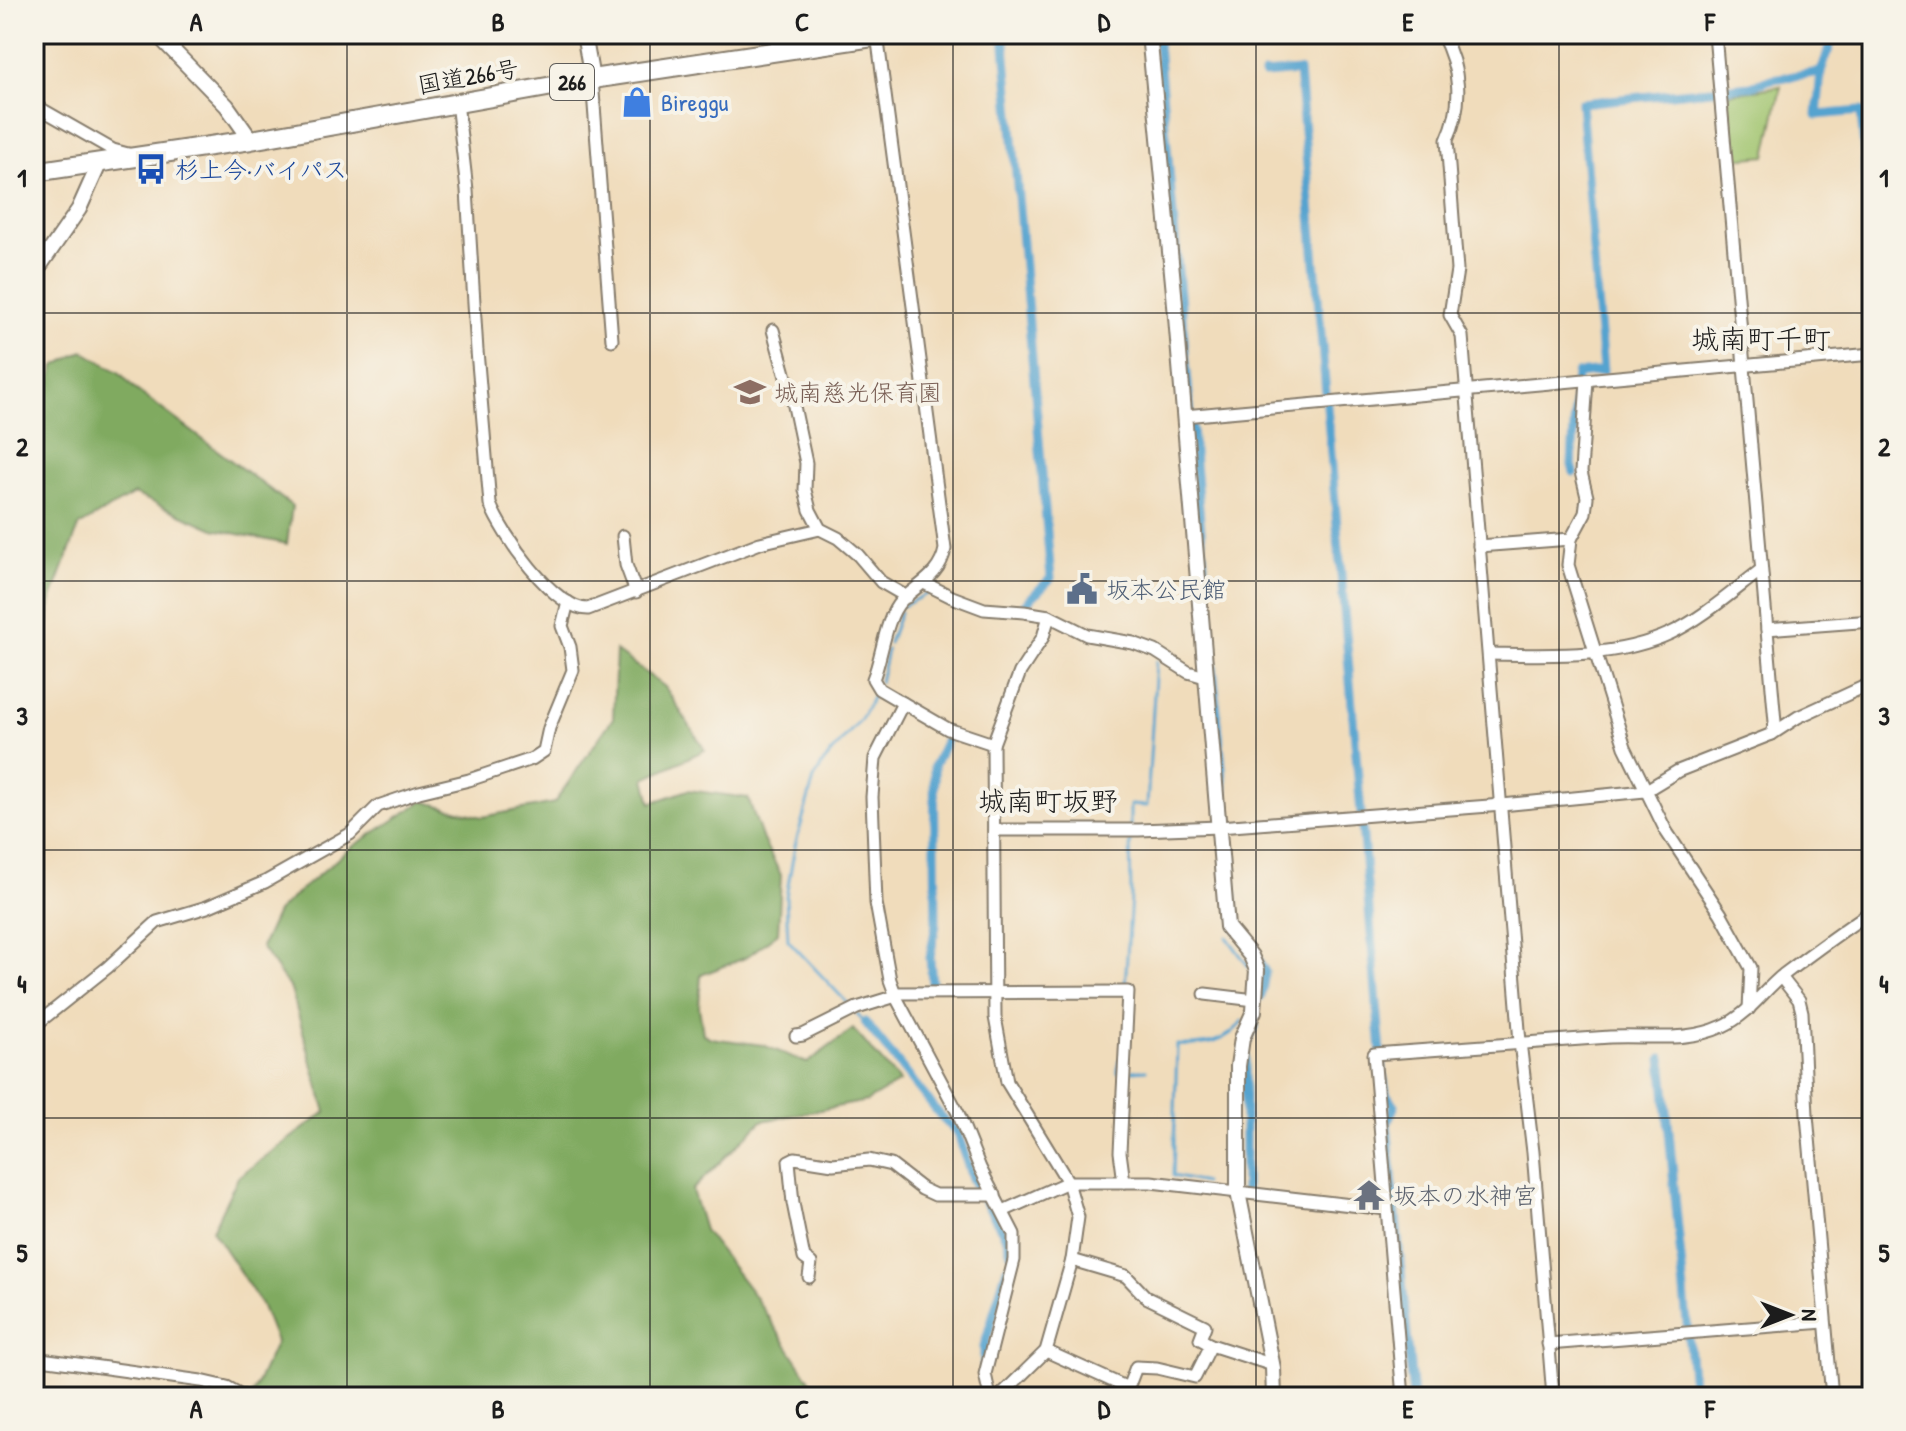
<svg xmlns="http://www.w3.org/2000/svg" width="1906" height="1431" viewBox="0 0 1906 1431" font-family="'Patrick Hand','Klee One',sans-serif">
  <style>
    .green { fill: #a0c46e; stroke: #5e7045; stroke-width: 2 }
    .forest { fill: #80aa61; stroke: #4e633e; stroke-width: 2 }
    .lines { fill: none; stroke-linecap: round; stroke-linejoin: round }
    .stream { stroke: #55a3cf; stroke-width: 3 }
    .canal { stroke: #55a3cf; stroke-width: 9 }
    .minor-casing { stroke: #867c6c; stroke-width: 15 }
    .tertiary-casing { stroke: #867c6c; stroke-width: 18 }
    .secondary-casing { stroke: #867c6c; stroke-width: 18 }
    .trunk-casing { stroke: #867c6c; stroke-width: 22 }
    .minor { stroke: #fff; stroke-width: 11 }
    .tertiary { stroke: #fff; stroke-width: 14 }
    .secondary { stroke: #fff; stroke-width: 14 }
    .trunk { stroke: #fff; stroke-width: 18 }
    .grid { fill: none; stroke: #1c1c1c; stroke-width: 2; stroke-opacity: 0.55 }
    .labels { text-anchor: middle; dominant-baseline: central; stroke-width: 8; stroke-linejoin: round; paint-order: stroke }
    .shield { fill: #f7f3e8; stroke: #5e5c59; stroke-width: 2 }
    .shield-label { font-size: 22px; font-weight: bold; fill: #1c1c1c }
    .street-label { font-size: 24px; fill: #1c1c1c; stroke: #f7f3e8 }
    .shop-label { font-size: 24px; fill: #366cbe; stroke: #f7f3e8; text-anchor: start }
    .transit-label { font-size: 24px; fill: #164399; stroke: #f7f3e8; text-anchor: start }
    .education-label { font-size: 24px; fill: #785e54; stroke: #f7f3e8; text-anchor: start }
    .service-label { font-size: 24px; fill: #4e5e75; stroke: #f7f3e8; text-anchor: start }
    .worship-label { font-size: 24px; fill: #5b616d; stroke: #f7f3e8; text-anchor: start }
    .quarter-label { font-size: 28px; fill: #1c1c1c; stroke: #f7f3e8 }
    .neatline { fill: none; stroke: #1c1c1c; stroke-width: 3 }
    .grid-label { font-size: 26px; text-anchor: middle; font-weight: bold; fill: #1c1c1c }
  </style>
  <rect width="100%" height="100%" fill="#f7f3e8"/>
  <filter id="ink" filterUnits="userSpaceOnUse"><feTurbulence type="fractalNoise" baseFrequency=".0125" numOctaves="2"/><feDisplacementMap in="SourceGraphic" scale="16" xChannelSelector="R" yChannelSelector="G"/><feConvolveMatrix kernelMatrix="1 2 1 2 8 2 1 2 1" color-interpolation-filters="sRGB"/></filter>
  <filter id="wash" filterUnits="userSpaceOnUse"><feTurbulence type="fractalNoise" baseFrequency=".006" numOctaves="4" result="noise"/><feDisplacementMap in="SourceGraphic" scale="32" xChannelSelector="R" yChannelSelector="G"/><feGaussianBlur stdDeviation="1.8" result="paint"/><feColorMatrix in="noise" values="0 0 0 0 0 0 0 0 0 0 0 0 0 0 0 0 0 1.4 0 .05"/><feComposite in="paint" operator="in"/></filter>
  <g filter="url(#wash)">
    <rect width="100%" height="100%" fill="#f0dcbb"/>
    <polygon class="green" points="1781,86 1766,156 1733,159 1728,94"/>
    <g class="forest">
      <polygon points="83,351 120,373 135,389 292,506 287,544 214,529 134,494 79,526 52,598 34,700 34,462 40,416 55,366"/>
      <polygon points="616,651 665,687 705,750 645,778 651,803 688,790 748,798 763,840 781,875 778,933 745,958 701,975 699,1007 703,1034 711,1038 763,1045 807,1063 853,1029 900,1082 867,1101 762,1121 692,1190 704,1230 753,1294 821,1397 251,1397 276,1342 261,1304 212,1230 238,1177 326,1112 291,990 261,947 277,912 296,894 349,849 423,801 482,817 554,803 613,718"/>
    </g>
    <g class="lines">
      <g class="stream">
        <polyline points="935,584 950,557 949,552"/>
        <polyline points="903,606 932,591"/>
        <polyline points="889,643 900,612"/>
        <polyline points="880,682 887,650"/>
        <polyline points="1130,826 1130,805 1147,806 1156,661"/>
        <polyline points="1227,937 1249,967"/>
        <polyline points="1125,986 1131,897 1130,834"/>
        <polyline points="852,1008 788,940 786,897 795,846 814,779 823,763 861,719 875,692"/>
        <polyline points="857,1014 865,1022"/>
        <polyline points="1119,1060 1118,1072 1146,1070"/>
        <path d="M1204,1183L1173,1176L1177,1045C1202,1046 1227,1044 1242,1021"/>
      </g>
      <g class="canal">
        <polyline points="1004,34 1051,578 1024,605"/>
        <polyline points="1157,34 1236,927 1242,935"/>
        <polyline points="1834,34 1821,72 1817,115 1861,111 1872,245"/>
        <polyline points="1264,74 1299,71 1383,1076 1386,1094 1395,1105 1387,1123 1413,1397"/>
        <polyline points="1574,472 1572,465 1577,374 1603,371 1581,103 1751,86 1772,79 1821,72"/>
        <polyline points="1253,950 1265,972 1261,996"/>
        <polyline points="932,983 930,958 936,924 934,766 948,735"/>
        <polyline points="865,1022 944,1120 958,1133 972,1179 1007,1239 1011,1253"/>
        <polyline points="1662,1058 1694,1397"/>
        <polyline points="1245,1193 1245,1048 1255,1026"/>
        <polyline points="984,1366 984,1347 1007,1268"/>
      </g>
    </g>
  </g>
  <g filter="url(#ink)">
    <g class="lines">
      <defs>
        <g id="minor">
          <path d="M877,34L945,549C940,576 918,584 901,601C885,618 882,658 873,679L879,689L903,703L875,758L872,797L876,903L890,980L897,999L958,1113L980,1168L1014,1234V1260L985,1374L990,1397"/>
          <path d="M1442,34C1460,69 1464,103 1447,140L1457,270L1450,315L1462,336L1463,348L1520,1042L1533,1152L1553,1397"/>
          <polyline points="1715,34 1775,722 1772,734"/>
          <polyline points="592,79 612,340"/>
          <polyline points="34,102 43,110 113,150 128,154"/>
          <path d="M457,102L467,190L477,351L490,504C502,534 553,609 588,609L760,543L820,529"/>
          <polyline points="773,330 794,406 806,463 805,490 810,510 820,529 838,538 858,555 881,582 907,597"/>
          <polyline points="1587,380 1581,472 1587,497 1585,513 1571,539 1568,565 1625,747 1666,831 1721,914 1751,968 1749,1009"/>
          <polyline points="1184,416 1872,354"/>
          <polyline points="623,536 626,565 636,592"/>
          <polyline points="1479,546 1571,539"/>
          <polyline points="924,583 952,597 984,609 1024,612 1049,616 1087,635 1133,643 1155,651 1188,672 1205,677"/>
          <polyline points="1767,629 1872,621"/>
          <path d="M1489,654C1548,655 1615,659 1671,633C1703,618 1733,591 1761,570"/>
          <polyline points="903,703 948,729 993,744"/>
          <polyline points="994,830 1139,830 1219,827 1502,805 1645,791 1678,771 1772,734 1798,717 1872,683"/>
          <polyline points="1781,977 1799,1000 1802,1012 1807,1115 1832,1397"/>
          <polyline points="896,993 1128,992 1120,1152 1124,1182"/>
          <polyline points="1205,994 1255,1000"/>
          <polyline points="34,1026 108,967 157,922 207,907 265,882 350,834 378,806 419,792 469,780 532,759 544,751 549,728 573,670 570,647 562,626 568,602"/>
          <polyline points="796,1036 803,1035 857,1008 896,996"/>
          <polyline points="1003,1211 1068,1182 1151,1182 1386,1209"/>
          <polyline points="1072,1260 1126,1276 1146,1297 1205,1326 1200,1339 1211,1345 1195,1377 1157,1368 1136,1367 1128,1388 1130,1397"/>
          <polyline points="809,1277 811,1263 804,1258 793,1203 789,1161 795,1158 833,1164 869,1160 891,1165 922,1189 935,1195 995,1195"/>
          <polyline points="1548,1344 1824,1322"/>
          <polyline points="1211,1345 1273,1365"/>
          <polyline points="1046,1351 1128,1388"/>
          <polyline points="34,1358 201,1381 227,1387 245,1397"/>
          <polyline points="999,1397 1046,1351 1072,1260 1078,1217 1068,1182 1007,1082 995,1017 993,744 1020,672 1043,637 1049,616"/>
          <path d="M1403,1397L1374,1054C1452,1048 1531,1042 1610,1037C1649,1035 1686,1043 1723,1026C1748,1015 1763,991 1783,975C1812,953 1842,931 1872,911"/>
        </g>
        <g id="tertiary">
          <polyline points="157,34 227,106 251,140"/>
          <polyline points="584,34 592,79"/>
          <polyline points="1149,34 1174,293 1227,927 1251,956 1257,970 1254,1011 1242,1038 1238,1066 1238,1192 1273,1368 1274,1397"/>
        </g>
        <polyline id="secondary" points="34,274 79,209 100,162"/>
        <polyline id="trunk" points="34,172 251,140 592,79 893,34"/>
      </defs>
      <use href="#minor" class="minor-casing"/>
      <use href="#tertiary" class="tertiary-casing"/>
      <use href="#secondary" class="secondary-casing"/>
      <use href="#trunk" class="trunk-casing"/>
      <use href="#minor" class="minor"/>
      <use href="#tertiary" class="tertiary"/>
      <use href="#secondary" class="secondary"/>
      <use href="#trunk" class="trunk"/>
    </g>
  </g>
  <path class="grid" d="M347,34V1397M650,34V1397M953,34V1397M1256,34V1397M1559,34V1397M34,313H1872M34,581H1872M34,850H1872M34,1118H1872"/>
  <defs>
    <symbol id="shop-bare" viewBox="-9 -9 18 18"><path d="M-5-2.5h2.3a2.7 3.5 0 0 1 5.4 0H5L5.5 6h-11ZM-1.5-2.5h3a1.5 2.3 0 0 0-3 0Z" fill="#3f7fe0" stroke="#f7f3e8" stroke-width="2.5" paint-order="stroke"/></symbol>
    <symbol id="bus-bare" viewBox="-9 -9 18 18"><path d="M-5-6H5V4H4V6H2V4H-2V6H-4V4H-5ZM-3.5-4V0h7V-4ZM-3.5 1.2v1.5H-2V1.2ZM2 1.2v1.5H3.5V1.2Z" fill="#1a4fb4" stroke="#f7f3e8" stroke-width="2.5" paint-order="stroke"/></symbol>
    <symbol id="school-bare" viewBox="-9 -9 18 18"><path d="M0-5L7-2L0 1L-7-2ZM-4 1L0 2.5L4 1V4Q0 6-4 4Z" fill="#8d6e63" stroke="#f7f3e8" stroke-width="2.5" paint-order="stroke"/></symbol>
    <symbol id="civic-bare" viewBox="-9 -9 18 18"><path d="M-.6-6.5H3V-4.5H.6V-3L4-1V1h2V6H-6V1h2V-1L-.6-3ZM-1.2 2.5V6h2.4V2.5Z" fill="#5c6f8a" stroke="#f7f3e8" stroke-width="2.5" paint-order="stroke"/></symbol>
    <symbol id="temple-bare" viewBox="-9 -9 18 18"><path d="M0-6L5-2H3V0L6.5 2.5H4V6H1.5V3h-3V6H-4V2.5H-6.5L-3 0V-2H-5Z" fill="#6b7280" stroke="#f7f3e8" stroke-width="2.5" paint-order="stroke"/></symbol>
  </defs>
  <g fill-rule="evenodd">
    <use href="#shop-bare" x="615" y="80" width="44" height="44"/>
    <use href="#bus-bare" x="129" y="147" width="44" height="44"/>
    <use href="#school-bare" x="728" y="370" width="44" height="44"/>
    <use href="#civic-bare" x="1060" y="567" width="44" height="44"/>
    <use href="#temple-bare" x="1347" y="1173" width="44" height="44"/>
  </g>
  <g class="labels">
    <rect class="shield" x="550" y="64" width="44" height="36" rx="6"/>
    <g class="shield-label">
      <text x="572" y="82">266</text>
    </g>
    <g class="street-label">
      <text transform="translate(468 76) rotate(-10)">国道266号</text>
    </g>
    <g class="shop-label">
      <text x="661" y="102">Bireggu</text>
    </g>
    <g class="transit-label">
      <text x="175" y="169">杉上今·バイパス</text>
    </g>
    <g class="education-label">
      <text x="774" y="392">城南慈光保育園</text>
    </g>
    <g class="service-label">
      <text x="1106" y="589">坂本公民館</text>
    </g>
    <g class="worship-label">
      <text x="1393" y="1195">坂本の水神宮</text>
    </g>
    <g class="quarter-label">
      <text x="1761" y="339">城南町千町</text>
      <text x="1048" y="801">城南町坂野</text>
    </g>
  </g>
  <rect width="1906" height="1431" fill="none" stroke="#f7f3e8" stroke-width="88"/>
  <g transform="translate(1790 1315) rotate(90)" stroke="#f7f3e8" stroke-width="6" paint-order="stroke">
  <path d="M0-6L14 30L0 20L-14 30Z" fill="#1c1c1c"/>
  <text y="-12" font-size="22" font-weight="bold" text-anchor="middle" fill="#1c1c1c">N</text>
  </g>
  <rect x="44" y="44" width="1818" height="1343" class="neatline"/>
  <g class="grid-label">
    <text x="196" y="31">A</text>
    <text x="498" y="31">B</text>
    <text x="802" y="31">C</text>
    <text x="1104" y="31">D</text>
    <text x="1408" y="31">E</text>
    <text x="1710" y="31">F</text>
    <text x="22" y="187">1</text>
    <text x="1884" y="187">1</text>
    <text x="22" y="456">2</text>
    <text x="1884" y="456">2</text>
    <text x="22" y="725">3</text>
    <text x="1884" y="725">3</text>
    <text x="22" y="993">4</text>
    <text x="1884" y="993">4</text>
    <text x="22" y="1262">5</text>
    <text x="1884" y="1262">5</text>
    <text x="196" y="1418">A</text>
    <text x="498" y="1418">B</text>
    <text x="802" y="1418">C</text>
    <text x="1104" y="1418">D</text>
    <text x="1408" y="1418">E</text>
    <text x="1710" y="1418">F</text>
  </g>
</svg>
